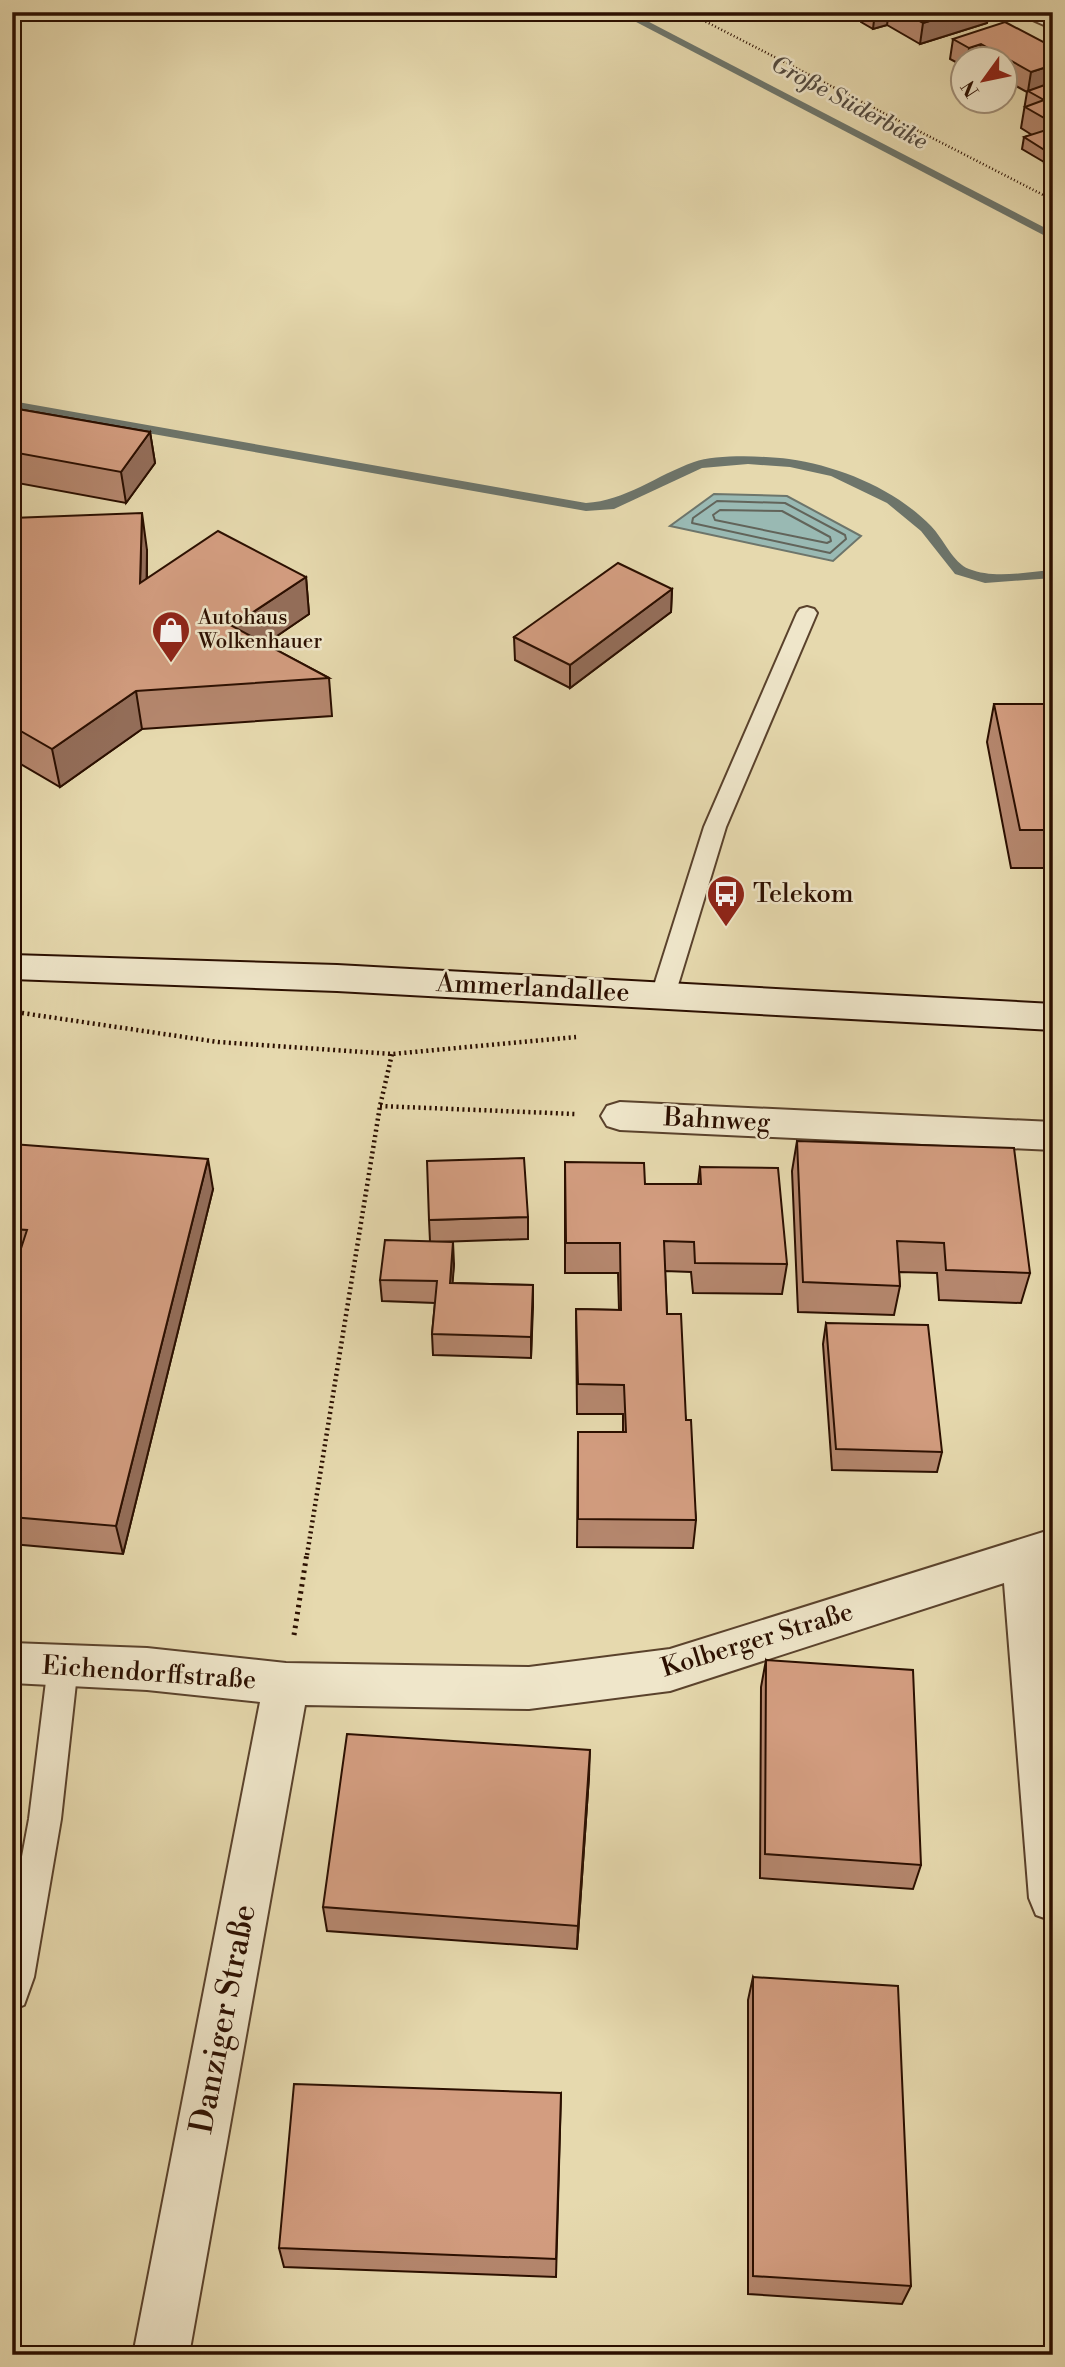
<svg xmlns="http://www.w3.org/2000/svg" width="1065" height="2367" viewBox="0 0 1065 2367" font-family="'Libre Bodoni',serif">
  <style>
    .water { fill: #99b9b3; stroke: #6d756b; stroke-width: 2 }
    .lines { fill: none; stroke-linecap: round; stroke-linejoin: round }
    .shore { stroke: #62645a; stroke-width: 2 }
    .stream { fill: #6d756b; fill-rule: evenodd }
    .lane-casing { stroke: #5a422c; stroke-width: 4 }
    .street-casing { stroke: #5a422c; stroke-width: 4 }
    .secondary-casing { stroke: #2b0f00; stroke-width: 4 }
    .path-far2 { stroke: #2b0f00; stroke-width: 2.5; stroke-dasharray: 1 2.5; stroke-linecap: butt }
    .path-far1 { stroke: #2b0f00; stroke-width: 4.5; stroke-dasharray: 2 3.5; stroke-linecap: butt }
    .path { stroke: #2b0f00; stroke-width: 5; stroke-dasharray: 2.5 4.5; stroke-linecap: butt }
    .lane { fill: #efe6ca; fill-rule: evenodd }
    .street { fill: #efe6ca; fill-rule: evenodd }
    .secondary { fill: #efe6ca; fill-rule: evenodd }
    .wall { fill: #b5876e; stroke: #2b0f00; stroke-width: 2 }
    .shaded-wall { fill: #946e5a; stroke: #2b0f00; stroke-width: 2 }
    .building { fill: #d39d80; stroke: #2b0f00; stroke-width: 2 }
    .labels { text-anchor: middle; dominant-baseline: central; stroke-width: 5; stroke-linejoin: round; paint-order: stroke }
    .far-poi-label { font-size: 21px; fill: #2b0f00; stroke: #efe6ca; text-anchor: start }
    .far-water-label { font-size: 23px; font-style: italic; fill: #524a3f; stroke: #efe6ca }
    .poi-label { font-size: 26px; fill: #2b0f00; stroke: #efe6ca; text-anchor: start }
    .street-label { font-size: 26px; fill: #2b0f00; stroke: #efe6ca }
    .near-street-label { font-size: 32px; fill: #2b0f00; stroke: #efe6ca }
  </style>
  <rect width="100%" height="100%" fill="#e6d9ae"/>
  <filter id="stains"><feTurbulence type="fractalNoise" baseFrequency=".00286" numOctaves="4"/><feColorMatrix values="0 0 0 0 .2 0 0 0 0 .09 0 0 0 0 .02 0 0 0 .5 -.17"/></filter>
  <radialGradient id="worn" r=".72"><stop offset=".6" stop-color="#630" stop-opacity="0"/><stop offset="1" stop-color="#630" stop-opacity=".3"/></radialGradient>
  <polygon class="water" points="714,494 787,496 861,536 833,561 670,526"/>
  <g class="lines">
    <g class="shore">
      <polygon points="717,501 785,503 845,535 846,539 830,553 692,523 693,518"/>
      <polygon points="720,510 782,511 830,537 831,541 827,543 715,520 713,515"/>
    </g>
    <g class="stream">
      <polygon points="617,12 630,12 1053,232 1053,240"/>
      <path d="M12,401L586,503C625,501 657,475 694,462C716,454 766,456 789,459C839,466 895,489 931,526C943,538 953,563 969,569C994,579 1026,572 1053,570V578L985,583L955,574L921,531L887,503L831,476L790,467L748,464L702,468L614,509L586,511L12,409Z"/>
    </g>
    <defs>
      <g id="lane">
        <polygon points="807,607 814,609 817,613 726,827 675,995 672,1001 663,1004 654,1001 651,995 704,827 797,613 800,609"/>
        <polygon points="63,1651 74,1655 78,1665 61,1819 34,1977 24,2005 12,2010 12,1910 29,1819 48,1665 52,1655"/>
      </g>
      <g id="street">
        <polygon points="1023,12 1053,13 1053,29 1026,17"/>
        <polygon points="620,1102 1053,1122 1053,1150 620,1130 607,1126 601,1116 607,1106"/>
        <polygon points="1053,1529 1053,1567 1047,1569 1053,1632 1053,1921 1036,1915 1029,1898 1004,1583 670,1691 529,1709 305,1705 189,2355 133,2355 260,1702 147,1690 12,1683 12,1643 147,1648 286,1663 529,1667 670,1649"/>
      </g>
      <polygon id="secondary" points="12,955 337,965 1053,1004 1053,1030 337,991 12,979"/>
    </defs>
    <use href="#lane" class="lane-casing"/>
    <use href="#street" class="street-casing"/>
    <use href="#secondary" class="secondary-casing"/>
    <polyline class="path-far2" points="687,12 1053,200"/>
    <g class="path-far1">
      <polyline points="22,1013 218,1042 392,1054 576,1037"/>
      <polyline points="380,1106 575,1114"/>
      <polyline points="307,1555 380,1106 392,1054"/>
    </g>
    <polyline class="path" points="294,1635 307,1553"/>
    <use href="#lane" class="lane"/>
    <use href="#street" class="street"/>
    <use href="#secondary" class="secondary"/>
  </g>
  <g class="wall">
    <polygon points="718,12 738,12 719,14"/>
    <polygon points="862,12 989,12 987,23 920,44 887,25 873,29 861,22"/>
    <polygon points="953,39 1053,47 1053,159 1044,162 1022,149 1024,137 1032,135 1021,128 1027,92 1005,80 1005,60 963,60 963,66 950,59"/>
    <polygon points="12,408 150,432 155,463 126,503 12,482"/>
    <polygon points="12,518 147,550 147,578 306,577 309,614 265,644 329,678 332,716 142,729 60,787 12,759"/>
    <polygon points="672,589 671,612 570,688 515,660 514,637"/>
    <polygon points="994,704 1053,704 1053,868 1011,868 987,742"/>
    <polygon points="797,1141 1030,1273 1021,1303 939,1300 937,1273 899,1272 900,1286 894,1315 798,1312 792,1171"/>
    <polygon points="12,1144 213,1189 123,1554 12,1544 12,1276 18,1259 12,1258"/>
    <polygon points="565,1162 645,1184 698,1184 700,1167 787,1264 782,1294 693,1293 691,1272 665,1271 667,1314 686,1420 696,1520 693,1548 577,1547 578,1432 623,1432 623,1414 577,1414 576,1309 619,1310 618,1273 565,1273"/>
    <polygon points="528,1217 528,1239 438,1242 454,1264 452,1283 533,1285 531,1358 433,1355 432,1334 435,1303 382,1301 380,1280 430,1241 429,1220"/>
    <polygon points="826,1323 942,1452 937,1472 832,1470 823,1344"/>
    <polygon points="766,1660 921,1865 913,1889 760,1878 761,1687"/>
    <polygon points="589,1776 577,1949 327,1931 323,1907"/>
    <polygon points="753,1977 911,2286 902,2304 748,2294 748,2000"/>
    <polygon points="561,2093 556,2277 284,2267 279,2248"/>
  </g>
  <g class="shaded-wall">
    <polygon points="875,12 889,12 887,25 873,29"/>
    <polygon points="959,12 989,12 987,23 920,44 923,23"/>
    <polygon points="981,44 978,60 968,60 969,48"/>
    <polygon points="1053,65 1053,84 1028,91 1031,72"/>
    <polygon points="1053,149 1053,159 1044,162 1046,151"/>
    <polygon points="150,432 155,463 126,503 121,472"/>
    <polygon points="142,513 147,550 146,620 140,583"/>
    <polygon points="306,577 309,614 236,664 232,626"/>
    <polygon points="672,589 671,612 570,688 570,665"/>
    <polygon points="136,691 142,729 60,787 52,749"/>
    <polygon points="208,1159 213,1189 123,1554 116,1526"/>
    <polygon points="453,1242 454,1264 451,1305 450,1283"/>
    <polygon points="533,1285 533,1307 531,1358 531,1337"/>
    <polygon points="590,1750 589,1776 577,1949 578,1926"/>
  </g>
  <g class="building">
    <polygon points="903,12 959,12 923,23"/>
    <polygon points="1005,22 1053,47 1053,65 1031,72 981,44 969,48 953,39"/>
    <polygon points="1053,82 1053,123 1025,107 1044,100 1028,91"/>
    <polygon points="1046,130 1053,134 1053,149 1046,151 1024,137"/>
    <polygon points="12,408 150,432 121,472 12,452"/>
    <polygon points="142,513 140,583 218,531 306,577 232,626 329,678 136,691 52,749 12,726 12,518"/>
    <polygon points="618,563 672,589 570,665 514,637"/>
    <polygon points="994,704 1053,704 1053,830 1020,830"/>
    <polygon points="797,1141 1014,1148 1030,1273 946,1270 944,1243 897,1241 900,1286 803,1282"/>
    <polygon points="12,1144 208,1159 116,1526 12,1517 12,1276 27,1230 12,1229"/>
    <polygon points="524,1158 528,1217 429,1220 427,1161"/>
    <polygon points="565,1162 644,1163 645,1184 701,1184 700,1167 778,1168 787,1264 695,1263 694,1242 664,1241 667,1314 681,1314 686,1420 691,1420 696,1520 578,1519 578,1432 626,1432 624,1385 578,1384 576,1309 621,1310 620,1243 566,1243"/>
    <polygon points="385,1240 453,1242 450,1283 533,1285 531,1337 432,1334 437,1281 380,1280"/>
    <polygon points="826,1323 928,1325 942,1452 836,1449"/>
    <polygon points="766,1660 913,1670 921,1865 765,1854"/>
    <polygon points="347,1734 590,1750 578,1926 323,1907"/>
    <polygon points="753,1977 898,1986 911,2286 753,2276"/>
    <polygon points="294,2084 561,2093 556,2259 279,2248"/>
  </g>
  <defs>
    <symbol id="shop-pin" viewBox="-11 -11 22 30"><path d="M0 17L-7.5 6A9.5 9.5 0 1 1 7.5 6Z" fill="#8f2418" stroke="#efe6ca"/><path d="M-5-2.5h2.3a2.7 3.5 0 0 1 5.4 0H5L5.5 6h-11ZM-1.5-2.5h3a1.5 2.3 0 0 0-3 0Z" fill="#fff"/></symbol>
    <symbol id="bus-pin" viewBox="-11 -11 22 30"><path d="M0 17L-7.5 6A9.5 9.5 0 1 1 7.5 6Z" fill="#8f2418" stroke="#efe6ca"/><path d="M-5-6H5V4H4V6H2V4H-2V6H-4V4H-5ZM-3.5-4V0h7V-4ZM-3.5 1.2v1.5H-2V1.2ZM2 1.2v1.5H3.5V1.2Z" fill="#fff"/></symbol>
  </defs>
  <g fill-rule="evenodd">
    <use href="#shop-pin" x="149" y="608" width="44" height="60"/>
    <use href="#bus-pin" x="704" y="872" width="44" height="60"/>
  </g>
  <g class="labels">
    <g class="far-poi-label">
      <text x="198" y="618">Autohaus<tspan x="198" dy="24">Wolkenhauer</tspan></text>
    </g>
    <g class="far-water-label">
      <text transform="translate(849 103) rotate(28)">Große Süderbäke</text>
    </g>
    <g class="poi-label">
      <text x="753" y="894">Telekom</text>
    </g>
    <g class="street-label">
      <text transform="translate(533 988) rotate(3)">Ammerlandallee</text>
      <text transform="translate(717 1120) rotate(3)">Bahnweg</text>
      <text transform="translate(757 1640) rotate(-17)">Kolberger Straße</text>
      <text transform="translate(149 1673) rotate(4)">Eichendorffstraße</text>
    </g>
    <g class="near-street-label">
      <text transform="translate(223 2019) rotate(-79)">Danziger Straße</text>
    </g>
  </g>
  <rect width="1065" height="2367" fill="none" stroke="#e6d9ae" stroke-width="42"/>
  <rect x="14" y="14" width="1037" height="2339" fill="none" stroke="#2b0f00" stroke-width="3.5"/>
  <rect x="21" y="21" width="1023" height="2325" fill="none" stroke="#2b0f00" stroke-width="2"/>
  <g transform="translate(984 80) rotate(237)"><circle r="33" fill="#efe6ca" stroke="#a19079" stroke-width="2"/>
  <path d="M0-5L12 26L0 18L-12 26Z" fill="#8f2418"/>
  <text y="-10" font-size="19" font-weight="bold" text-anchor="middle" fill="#2b0f00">N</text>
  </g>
  <rect width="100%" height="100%" filter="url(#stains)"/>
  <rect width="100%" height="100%" fill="url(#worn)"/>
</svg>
